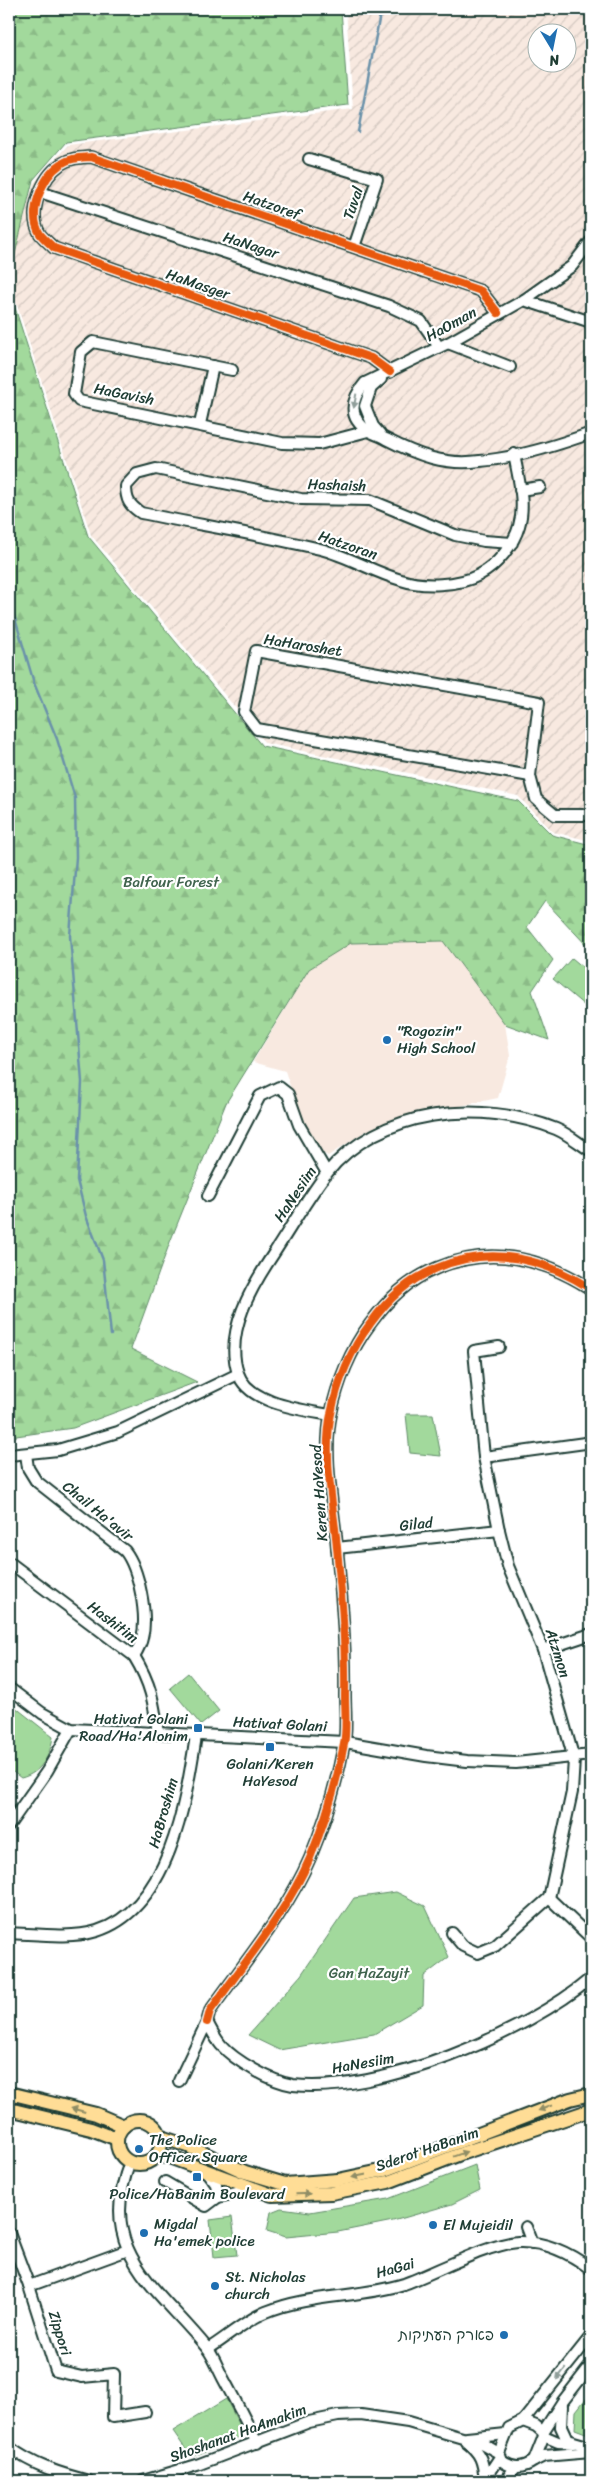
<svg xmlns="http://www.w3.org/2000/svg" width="600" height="2490" viewBox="0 0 600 2490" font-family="Sriracha,'Playpen Sans Hebrew',sans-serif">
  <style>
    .built { fill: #f8e9e0 }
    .industrial { fill: url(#industrial-furrows); fill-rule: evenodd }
    .forest { fill: url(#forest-firs); stroke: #608b68 }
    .park { fill: #a2d99c; stroke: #608b68 }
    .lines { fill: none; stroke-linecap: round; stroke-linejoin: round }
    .stream { stroke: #6b92aa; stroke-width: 2.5 }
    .minor-casing { stroke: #1f3d34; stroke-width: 14 }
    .major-casing { stroke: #1f3d34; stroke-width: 16 }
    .minor { stroke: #fff; stroke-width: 10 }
    .major { stroke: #ffdd96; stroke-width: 12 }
    .cycleway-casing { stroke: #fff; stroke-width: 11 }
    .cycleway { stroke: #e8590c; stroke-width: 8 }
    .oneway { fill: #8f9e9a }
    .oneway2 { fill: #8f8d65 }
    .poi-dot { fill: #1f6fb2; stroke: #fff; stroke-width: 2 }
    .labels { text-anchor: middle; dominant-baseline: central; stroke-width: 4.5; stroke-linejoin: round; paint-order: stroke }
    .street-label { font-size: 15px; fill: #1f3d34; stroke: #fff }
    .park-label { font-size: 15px; fill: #40644e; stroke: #fff }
    .poi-label { font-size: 15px; fill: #1f3d34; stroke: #fff; text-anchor: start }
  </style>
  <defs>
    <pattern id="industrial-furrows" width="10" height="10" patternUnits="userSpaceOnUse" patternTransform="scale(1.25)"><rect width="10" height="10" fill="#f8e9e0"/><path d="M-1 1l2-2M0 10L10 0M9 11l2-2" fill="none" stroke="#d4c9c1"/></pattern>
    <pattern id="forest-firs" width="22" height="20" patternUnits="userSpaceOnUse" patternTransform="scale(1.25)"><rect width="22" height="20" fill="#a2d99c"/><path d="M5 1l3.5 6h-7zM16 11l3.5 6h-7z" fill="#8bbb87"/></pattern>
  </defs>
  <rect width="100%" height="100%" fill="#fff"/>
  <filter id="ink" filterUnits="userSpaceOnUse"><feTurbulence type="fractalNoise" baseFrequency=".02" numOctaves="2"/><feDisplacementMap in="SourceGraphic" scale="10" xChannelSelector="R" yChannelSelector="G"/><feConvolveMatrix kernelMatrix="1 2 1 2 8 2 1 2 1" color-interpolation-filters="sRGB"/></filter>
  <g filter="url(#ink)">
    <polygon class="built" points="443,941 505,1024 510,1056 498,1098 421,1114 366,1131 328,1156 310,1145 285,1071 253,1062 309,969 351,943"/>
    <path class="industrial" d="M346,9H591V841L553,832L518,796L265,743L91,535L9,280V271L34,183L68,145L353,109ZM538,32H568V62H538Z"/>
    <g class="forest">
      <polygon points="9,9 341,9 348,105 66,142 33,180 9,279"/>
      <polygon points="9,289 88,536 262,746 518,801 552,835 591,845 591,950 545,901 527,927 553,960 532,991 549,1040 505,1024 443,941 351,943 309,969 226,1103 170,1242 131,1349 197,1382 73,1428 9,1437"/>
    </g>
    <g class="park">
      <polygon points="572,958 591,974 591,999 585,1006 553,979"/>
      <polygon points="406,1414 433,1414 441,1456 410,1453"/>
      <polygon points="188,1673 219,1711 201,1725 170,1688"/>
      <path d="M10,1703L53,1737C50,1756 41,1773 21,1778L9,1769Z"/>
      <polygon points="396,1892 425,1906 449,1957 424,1976 423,2005 374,2034 279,2050 248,2035 301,1975 354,1898"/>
      <polygon points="475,2165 480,2190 452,2204 393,2221 338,2232 286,2237 267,2231 271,2212 281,2208 310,2212 388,2199"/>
      <polygon points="232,2217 237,2255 214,2257 210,2220"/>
      <polygon points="591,2392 591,2435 575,2429 576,2411"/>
      <polygon points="226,2399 245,2435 191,2457 173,2431"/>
    </g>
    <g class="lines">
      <g class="stream">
        <polyline points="358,132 381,9"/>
        <polyline points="9,598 34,683 57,739 75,798 76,857 70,936 82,1082 77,1180 86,1216 103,1260 111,1335"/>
      </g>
      <defs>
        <g id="minor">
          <polyline points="309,159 377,179 354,247"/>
          <polyline points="40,192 389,306 421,321 439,347"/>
          <path d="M591,241L572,266L524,300L448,343L365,383C351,399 347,418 369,431C374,434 381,436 386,439C417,455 445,466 480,461C515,458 558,445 591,433"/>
          <polyline points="524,300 591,322"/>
          <polyline points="448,343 510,367"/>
          <polyline points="232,370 93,342 81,352 74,394 79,401 282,443 319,444 368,431"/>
          <path d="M390,372L371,358L54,248C50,244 44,239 40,234C27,213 42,177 61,164C70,158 79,158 91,157L481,291L498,313"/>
          <polyline points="200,424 213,366"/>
          <polyline points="380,434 373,426 365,406 371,388 381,379"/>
          <polyline points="520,490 540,487"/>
          <path d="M512,543L484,541L455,535L370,500L301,499L156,469L137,474L126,486C126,500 129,505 141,513C200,525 261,535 320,549C348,556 373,572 401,580C422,587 459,586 479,575C497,566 514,544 519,526C526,503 518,477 514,454"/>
          <polyline points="530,776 257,729 244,712 256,651 539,702 530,776 536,799 555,815 591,815"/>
          <polyline points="208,1196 260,1096 279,1087 288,1094 299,1125 327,1173"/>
          <path d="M330,1415C303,1410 248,1404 238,1373C224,1332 252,1286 274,1253C291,1227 307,1199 326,1174C379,1108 481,1099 556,1129C568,1134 580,1144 591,1151"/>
          <path d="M26,1454L28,1468L36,1481L125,1551C139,1569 148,1616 142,1638C141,1644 137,1651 134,1656"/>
          <polyline points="9,1455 58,1450 118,1432 238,1374"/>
          <polyline points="484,1457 585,1443"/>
          <polyline points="337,1548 499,1530"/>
          <path d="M9,1562L134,1656C151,1684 154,1702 158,1734"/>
          <polyline points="543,1650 591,1634"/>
          <polyline points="9,1688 42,1713 71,1729 345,1742 426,1756 467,1761 516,1763 591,1755"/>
          <polyline points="9,1825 47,1771 71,1729"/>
          <polyline points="549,1898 591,1938"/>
          <path d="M9,1933C36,1934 70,1939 97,1931C170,1908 186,1800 196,1736"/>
          <polyline points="452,1933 463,1946 478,1953 495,1946 549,1898 572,1792 574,1759 543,1650 508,1566 499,1530 484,1457 474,1351 499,1347"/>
          <path d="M207,2022L210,2011C244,1963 287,1912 310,1858C325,1822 337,1782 344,1744C347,1729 345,1711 345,1695C346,1642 341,1590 336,1537C332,1500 323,1451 331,1414C337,1383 351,1349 370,1324C388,1299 408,1280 437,1268C491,1245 543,1258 591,1289"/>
          <path d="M179,2081L207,2022C211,2029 215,2038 221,2045C235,2061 272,2082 293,2085C379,2095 527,2033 591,1978"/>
          <path d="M130,2162C95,2252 158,2287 207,2348C214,2357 218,2369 223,2378C235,2400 246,2421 257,2443"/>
          <polyline points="165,2182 206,2206 218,2197 216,2184 206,2171"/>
          <polyline points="218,2197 256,2189"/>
          <polyline points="526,2227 532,2243"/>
          <polyline points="9,2233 29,2286 56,2371 82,2377 114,2374 113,2417 145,2412"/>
          <polyline points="29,2286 128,2250"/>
          <path d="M208,2349C226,2338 246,2320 266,2312C309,2294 359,2298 404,2284C435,2273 487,2244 518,2242C546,2241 570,2253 591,2269"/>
          <polyline points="562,2406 561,2427 567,2440 591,2447"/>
          <path d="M523,2421L536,2426L543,2432L544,2436L534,2461C523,2469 513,2469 502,2461L499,2453L509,2428Z"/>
          <polyline points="523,2421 591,2336"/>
          <polyline points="543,2432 563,2401 591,2365"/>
          <polyline points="544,2436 558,2442 573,2443"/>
          <polyline points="467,2438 506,2434"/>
          <path d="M466,2442C481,2453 483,2462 485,2479"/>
          <path d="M9,2447C32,2465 61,2474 89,2481"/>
          <polyline points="534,2461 544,2456 591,2452"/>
          <polyline points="143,2481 197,2465 309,2422 338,2416 361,2415 408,2422 483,2444 499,2453"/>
          <polyline points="484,2481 500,2457"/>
          <polyline points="505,2481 515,2468"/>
        </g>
        <g id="major">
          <polyline points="9,2093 96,2114 124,2126"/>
          <polyline points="9,2109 91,2129 117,2139"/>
          <circle cx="139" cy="2142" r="22"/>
          <polyline points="161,2137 188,2146 245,2172 285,2184 338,2180 385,2170 570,2099 591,2094"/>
          <polyline points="156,2156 169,2157 272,2195 331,2193 388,2182 463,2153 591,2110"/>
        </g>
      </defs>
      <use href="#minor" class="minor-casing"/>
      <use href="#major" class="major-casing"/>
      <use href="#minor" class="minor"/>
      <use href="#major" class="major"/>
      <defs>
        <g id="cycleway">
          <path d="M390,372L371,358L54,248C50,244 44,239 40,234C27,213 42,177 61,164C70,158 79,158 91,157L481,291L498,313"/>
          <path d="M207,2022L210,2011C244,1963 287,1912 310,1858C325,1822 337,1782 344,1744C347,1729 345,1711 345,1695C346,1642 341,1590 336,1537C332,1500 323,1451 331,1414C337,1383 351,1349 370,1324C388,1299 408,1280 437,1268C491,1245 543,1258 591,1289"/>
        </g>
      </defs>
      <use href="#cycleway" class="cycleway-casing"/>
      <use href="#cycleway" class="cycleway"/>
    </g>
    <defs><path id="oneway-solid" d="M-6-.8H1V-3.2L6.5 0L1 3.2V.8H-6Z" transform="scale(1.25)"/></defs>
    <g class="oneway">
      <use href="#oneway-solid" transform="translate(355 401) rotate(100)"/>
      <use href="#oneway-solid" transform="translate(561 2374) rotate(128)"/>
    </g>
    <g class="oneway2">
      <use href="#oneway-solid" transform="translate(545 2108) rotate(159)"/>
      <use href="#oneway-solid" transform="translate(78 2110) rotate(-165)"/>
      <use href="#oneway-solid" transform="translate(460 2154) rotate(-20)"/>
      <use href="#oneway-solid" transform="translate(359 2176) rotate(168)"/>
      <use href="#oneway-solid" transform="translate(303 2194) rotate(-2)"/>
    </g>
  </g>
  <g class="poi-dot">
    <circle cx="387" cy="1040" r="5"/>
    <rect x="193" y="1723" width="10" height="10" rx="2.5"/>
    <rect x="265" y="1742" width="10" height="10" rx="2.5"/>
    <circle cx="139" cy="2149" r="5"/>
    <rect x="192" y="2172" width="10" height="10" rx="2.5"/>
    <circle cx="433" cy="2225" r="5"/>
    <circle cx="144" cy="2233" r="5"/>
    <circle cx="215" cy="2286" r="5"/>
    <circle cx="504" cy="2335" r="5"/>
  </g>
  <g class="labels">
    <g class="street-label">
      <text transform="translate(353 203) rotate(-71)">Tuval</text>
      <text transform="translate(272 205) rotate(19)">Hatzoref</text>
      <text transform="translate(251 245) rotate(18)">HaNagar</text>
      <text transform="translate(198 284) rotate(19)">HaMasger</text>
      <text transform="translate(451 324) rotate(-29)">HaOman</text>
      <text transform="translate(124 394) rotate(11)">HaGavish</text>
      <text transform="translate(337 485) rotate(2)">Hashaish</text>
      <text transform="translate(348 545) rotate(19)">Hatzoran</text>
      <text transform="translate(303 645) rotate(9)">HaHaroshet</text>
      <text transform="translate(295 1194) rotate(-56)">HaNesiim</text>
      <text transform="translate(319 1493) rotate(-94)">Keren HaYesod</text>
      <text transform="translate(98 1511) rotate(39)">Chail Ha'avir</text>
      <text transform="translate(416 1524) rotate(-6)">Gilad</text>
      <text transform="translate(113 1622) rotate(37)">Hashitim</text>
      <text transform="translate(558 1653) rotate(72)">Atzmon</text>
      <text transform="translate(280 1724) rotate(3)">Hativat Golani</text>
      <text transform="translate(163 1813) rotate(-74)">HaBroshim</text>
      <text transform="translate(363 2063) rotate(-10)">HaNesiim</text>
      <text transform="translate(427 2149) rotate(-19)">Sderot HaBanim</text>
      <text transform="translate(395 2268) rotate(-15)">HaGai</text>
      <text transform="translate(60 2333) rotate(73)">Zippori</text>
      <text transform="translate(238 2433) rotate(-20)">Shoshanat HaAmakim</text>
    </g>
    <g class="park-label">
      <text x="171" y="882">Balfour Forest</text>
      <text x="369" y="1973">Gan HaZayit</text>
    </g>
    <g class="poi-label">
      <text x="397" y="1031">"Rogozin"<tspan x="397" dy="17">High School</tspan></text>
      <text x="188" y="1719" text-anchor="end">Hativat Golani<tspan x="188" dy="17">Road/Ha'Alonim</tspan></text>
      <text x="270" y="1764" text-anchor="middle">Golani/Keren<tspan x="270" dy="17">HaYesod</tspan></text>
      <text x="149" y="2140">The Police<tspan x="149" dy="17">Officer Square</tspan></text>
      <text x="197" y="2194" text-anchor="middle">Police/HaBanim Boulevard</text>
      <text x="154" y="2224">Migdal<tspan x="154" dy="17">Ha'emek police</tspan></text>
      <text x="443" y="2225">El Mujeidil</text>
      <text x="225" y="2277">St. Nicholas<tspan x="225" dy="17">church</tspan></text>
      <text x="494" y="2335" text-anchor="end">פארק העתיקות</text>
    </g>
  </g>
  <rect width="600" height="2490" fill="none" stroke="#fff" stroke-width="30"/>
  <rect x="15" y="15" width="570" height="2460" fill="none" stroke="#1f3d34" stroke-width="2" filter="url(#ink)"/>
  <g transform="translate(552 48) rotate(170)"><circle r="24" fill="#ffffff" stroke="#a5b1ae"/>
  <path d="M0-4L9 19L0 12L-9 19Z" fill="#1f6fb2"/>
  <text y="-8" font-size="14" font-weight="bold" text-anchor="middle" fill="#1f3d34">N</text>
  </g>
</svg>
